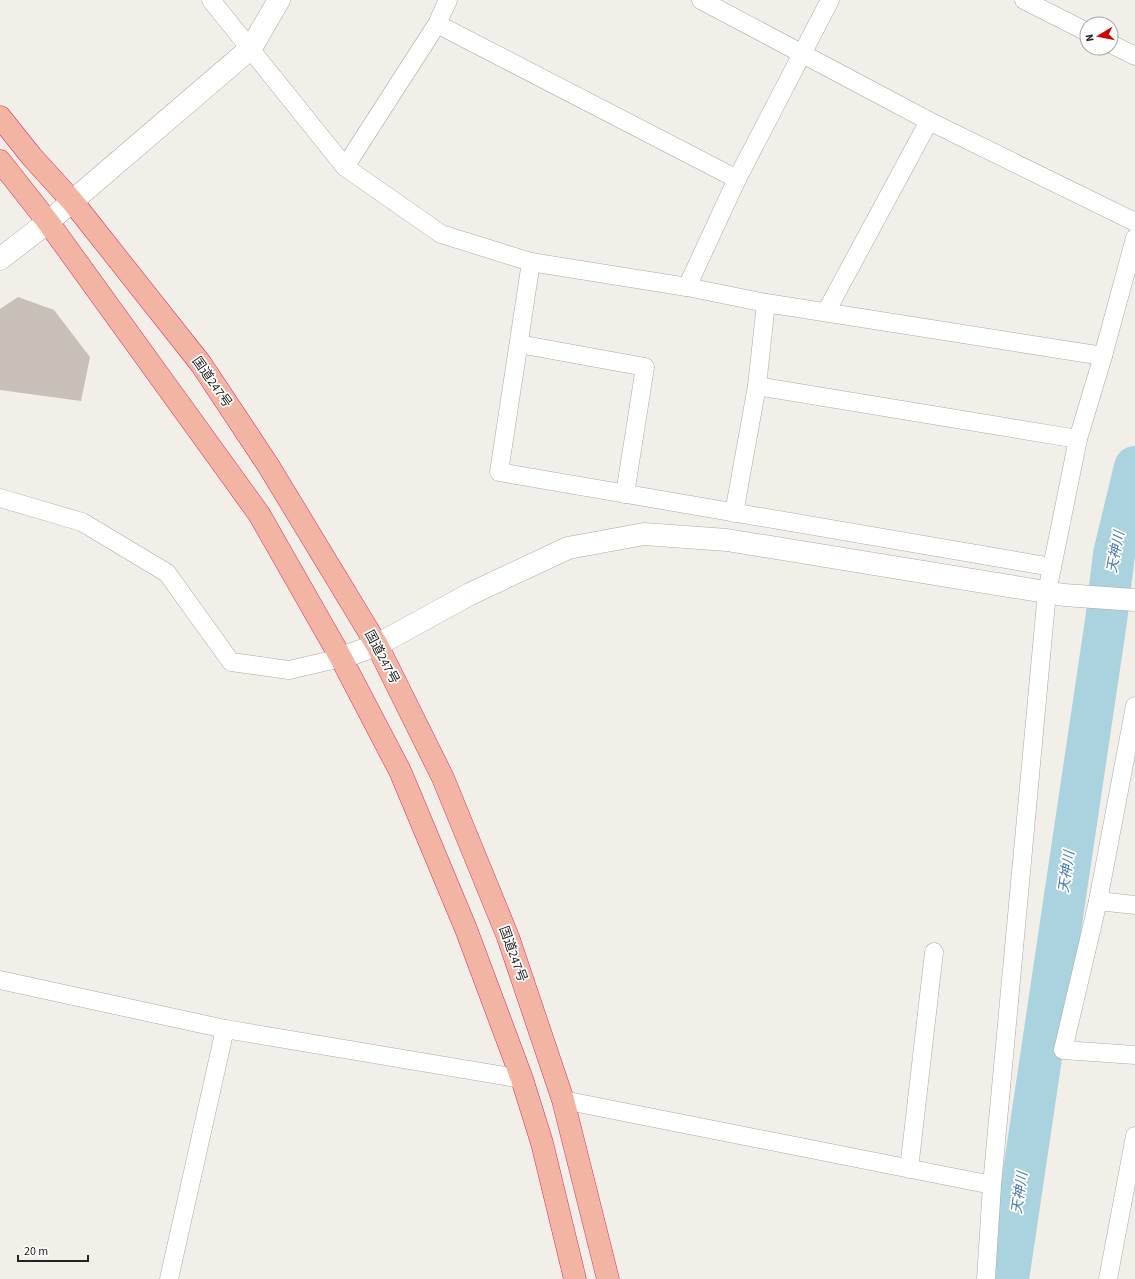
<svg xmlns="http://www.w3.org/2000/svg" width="1135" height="1279" viewBox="0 0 1135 1279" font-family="'Source Sans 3','Noto Sans JP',sans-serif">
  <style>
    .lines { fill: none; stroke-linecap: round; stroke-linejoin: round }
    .river { stroke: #aad3df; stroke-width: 42 }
    .building { fill: #c7bfb8 }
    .minor-casing { stroke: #a9a9a9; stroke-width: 19 }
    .tertiary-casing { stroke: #a9a9a9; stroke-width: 23 }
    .trunk-casing { stroke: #dc2a67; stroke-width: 23 }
    .minor { stroke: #fff; stroke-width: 18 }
    .tertiary { stroke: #fff; stroke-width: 22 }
    .trunk { stroke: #f2b4a3; stroke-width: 22 }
    .labels { text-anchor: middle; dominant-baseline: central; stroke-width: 3.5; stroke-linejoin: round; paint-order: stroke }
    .street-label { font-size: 13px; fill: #222; stroke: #fff }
    .water-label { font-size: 14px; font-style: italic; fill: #4a7aab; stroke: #fff }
  </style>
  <rect width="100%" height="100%" fill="#f2efe9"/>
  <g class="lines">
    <polyline class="river" points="1008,1279 1106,621 1114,554 1135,467"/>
  </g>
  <polygon class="building" points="18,297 54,310 90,357 81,401 0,390 0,309"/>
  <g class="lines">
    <defs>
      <g id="minor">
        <polyline points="211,0 345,167 441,234 531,262 687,287 766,303 1103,356"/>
        <polyline points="701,0 929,121 1135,222"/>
        <polyline points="1024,0 1087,32"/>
        <polyline points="437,24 737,179"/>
        <polyline points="1111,44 1135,56"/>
        <polyline points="345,167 437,24 448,0"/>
        <polyline points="531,262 499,472 1052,567"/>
        <polyline points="687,287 737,179 830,0"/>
        <polyline points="826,312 929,121"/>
        <polyline points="519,344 645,367 625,494"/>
        <polyline points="757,386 1078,439"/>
        <polyline points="0,498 82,522 167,573 231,662 289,670 341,658"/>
        <polyline points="734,513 757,386 766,303"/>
        <polyline points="1135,706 1098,901 1063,1050 1135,1055"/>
        <polyline points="1098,901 1135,905"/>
        <polyline points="0,980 225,1029 522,1079"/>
        <polyline points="563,1100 992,1185"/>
        <polyline points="909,1169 934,952"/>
        <polyline points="169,1279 225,1029"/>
        <polyline points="986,1279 992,1185 1047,592 1078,439 1103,356 1135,238"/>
        <polyline points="1108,1279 1135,1136"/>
      </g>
      <g id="tertiary">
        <polyline points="0,259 48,222 251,48 279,0"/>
        <polyline points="341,658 377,645 470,594 568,548 644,534 727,540 1064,595 1135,600"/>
      </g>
      <g id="trunk">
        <polyline points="0,117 32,157 72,201 201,364 268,465 377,645 443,778 508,937 563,1100 608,1279"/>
        <polyline points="0,161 48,222 259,514 341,658 400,771 466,929 522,1079 542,1143 575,1279"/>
      </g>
    </defs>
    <use href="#minor" class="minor-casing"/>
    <use href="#tertiary" class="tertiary-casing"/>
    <use href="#trunk" class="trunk-casing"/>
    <use href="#minor" class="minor"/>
    <use href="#tertiary" class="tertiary"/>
    <use href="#trunk" class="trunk"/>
  </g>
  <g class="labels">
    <g class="street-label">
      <text transform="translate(212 382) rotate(55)">国道247号</text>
      <text transform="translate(382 657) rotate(62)">国道247号</text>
      <text transform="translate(513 954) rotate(70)">国道247号</text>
    </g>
    <g class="water-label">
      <text transform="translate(1116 552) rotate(-79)">天神川</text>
      <text transform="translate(1067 872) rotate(-82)">天神川</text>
      <text transform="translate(1020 1193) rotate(-82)">天神川</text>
    </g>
  </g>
  <g transform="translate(1099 36) rotate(260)"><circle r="19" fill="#ffffff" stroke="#a7a7a7"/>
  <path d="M0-3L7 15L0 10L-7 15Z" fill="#d40000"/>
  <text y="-6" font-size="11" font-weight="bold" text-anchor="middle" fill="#222222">N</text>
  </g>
  <path d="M18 1255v6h70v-6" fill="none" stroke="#222222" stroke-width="2"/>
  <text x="24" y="1255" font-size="12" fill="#222222" stroke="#ffffff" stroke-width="3" paint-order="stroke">20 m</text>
</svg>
